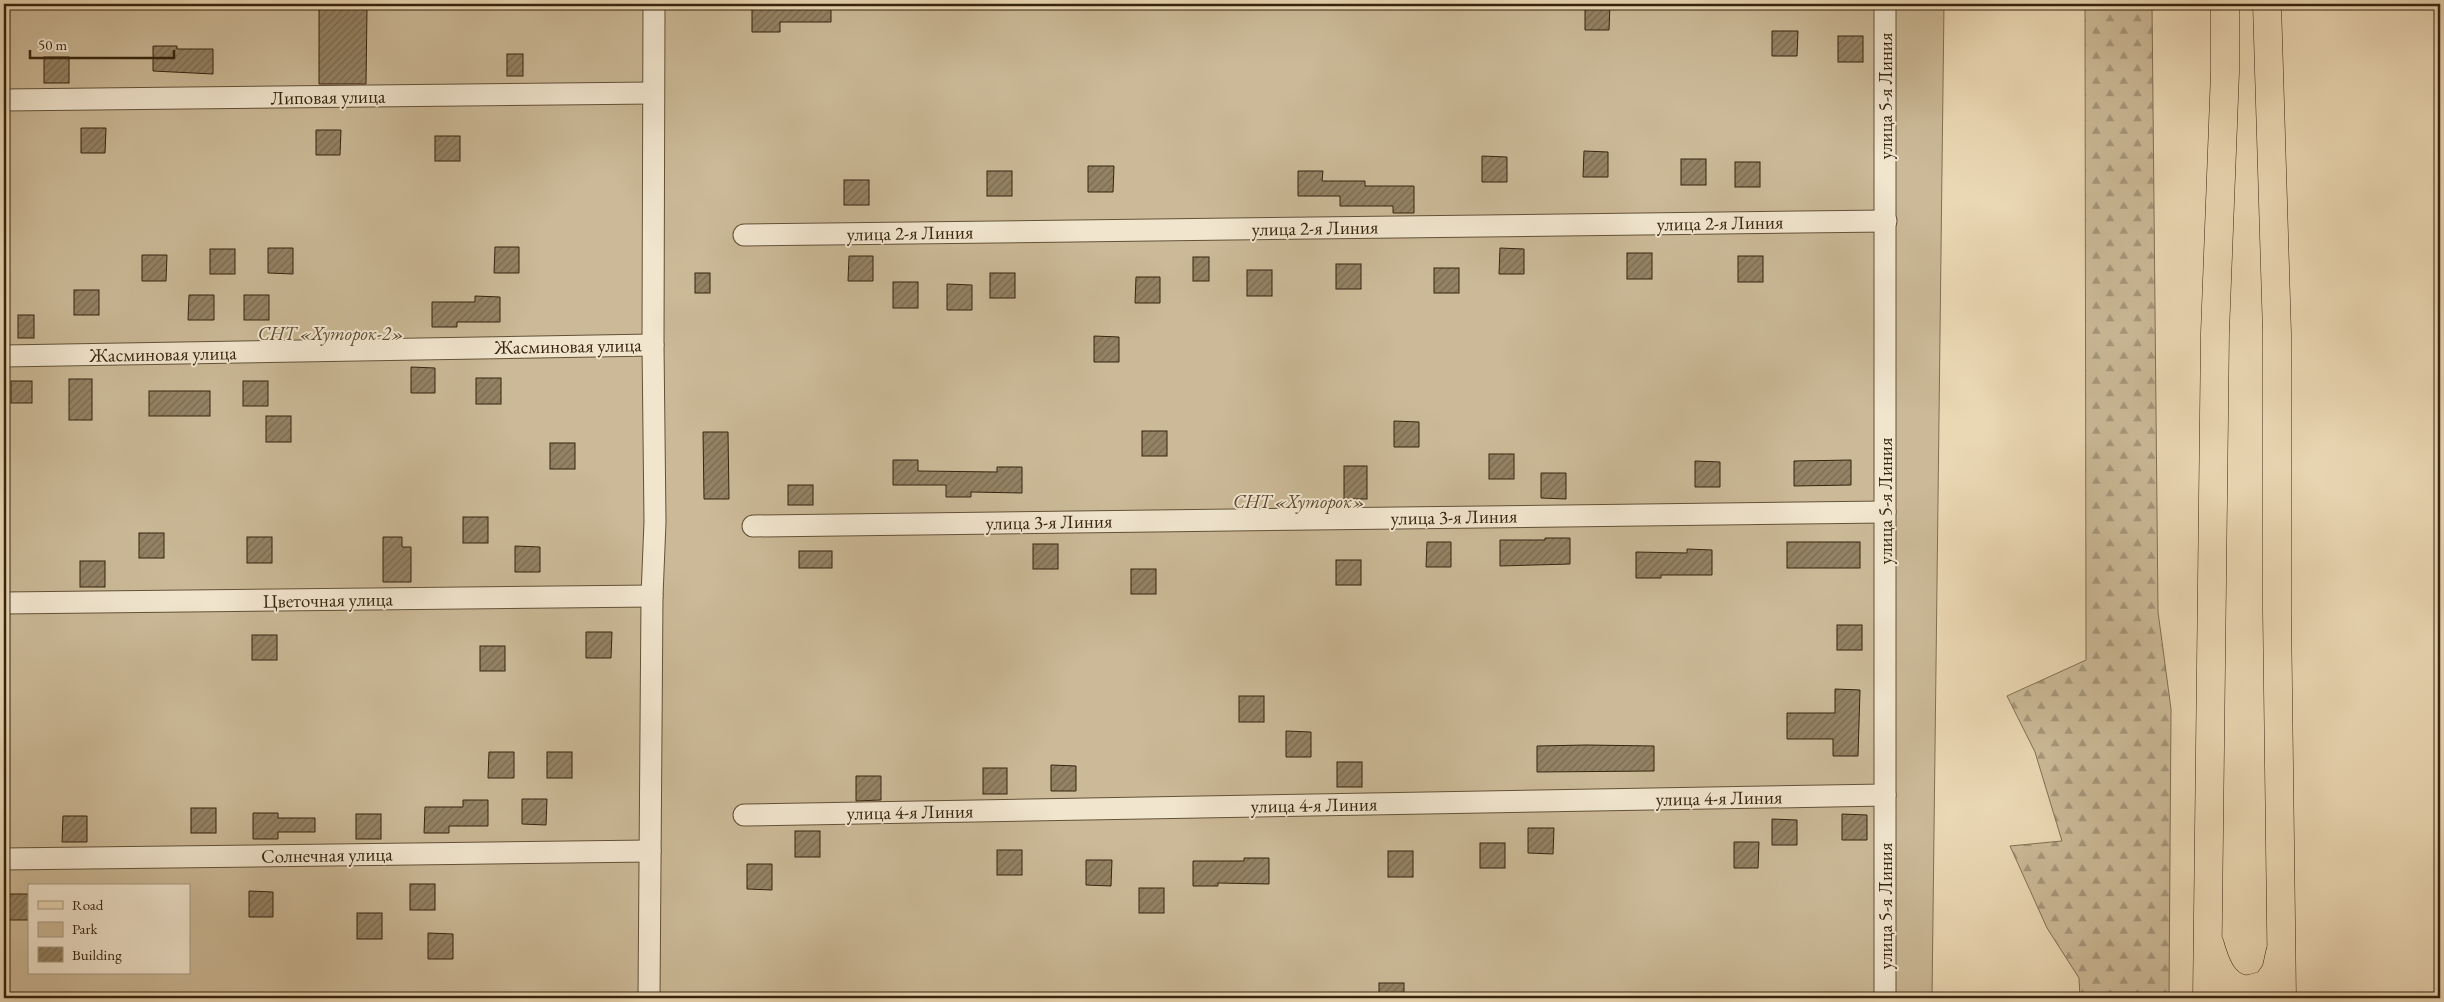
<svg xmlns="http://www.w3.org/2000/svg" width="2444" height="1002" viewBox="0 0 2444 1002" font-family="'EB Garamond',serif">
  <style>
    .forest { fill: url(#forest-firs); stroke: #806f52 }
    .green { fill: #cbb997; stroke: #806f52; fill-rule: evenodd }
    .building { fill: url(#building-hatch); stroke: #36250e }
    .lines { fill: none; stroke-linecap: round; stroke-linejoin: round }
    .minor-casing { stroke: #635237; stroke-width: 23 }
    .primary-casing { stroke: #36250e; stroke-width: 29 }
    .minor { stroke: #f1e5ce; stroke-width: 21 }
    .primary { stroke: #ead7b3; stroke-width: 28 }
    .labels { text-anchor: middle; dominant-baseline: central; stroke-width: 4; stroke-linejoin: round; paint-order: stroke }
    .street-label { font-size: 19px; fill: #36250e; stroke: #f1e5ce }
    .park-label { font-size: 19px; font-style: italic; fill: #5b4a30; stroke: #f1e5ce }
  </style>
  <defs>
    <pattern id="forest-firs" width="22" height="20" patternUnits="userSpaceOnUse" patternTransform="scale(1.25)"><rect width="22" height="20" fill="#cbb997"/><path d="M5 1l3.5 6h-7zM16 11l3.5 6h-7z" fill="#a6967a"/></pattern>
    <pattern id="building-hatch" width="6" height="6" patternUnits="userSpaceOnUse" patternTransform="scale(1.25)"><rect width="6" height="6" fill="#948264"/><path d="M-1 1l2-2M0 6l6-6M5 7l2-2" fill="none" stroke="#7a6a51"/></pattern>
  </defs>
  <rect width="100%" height="100%" fill="#ead7b3"/>
  <filter id="stains"><feTurbulence type="fractalNoise" baseFrequency=".004" numOctaves="4"/><feColorMatrix values="0 0 0 0 .2 0 0 0 0 .09 0 0 0 0 .02 0 0 0 .5 -.17"/></filter>
  <radialGradient id="worn" r=".72"><stop offset=".6" stop-color="#630" stop-opacity="0"/><stop offset="1" stop-color="#630" stop-opacity=".3"/></radialGradient>
  <polygon class="forest" points="2085,4 2152,4 2158,612 2171,709 2169,998 2080,998 2079,978 2047,928 2010,846 2062,841 2035,752 2007,696 2086,660"/>
  <path class="green" d="M4,4H1944L1932,998H4ZM29,886H189V973H29Z"/>
  <g class="building">
    <polygon points="752,4 831,4 831,22 780,22 780,32 752,32"/>
    <polygon points="1585,4 1610,4 1609,30 1585,30"/>
    <polygon points="319,8 367,9 366,84 319,84"/>
    <polygon points="1772,31 1798,31 1797,56 1772,56"/>
    <rect x="1838" y="36" width="25" height="26"/>
    <polygon points="153,46 177,46 177,49 213,49 213,74 153,71"/>
    <rect x="507" y="54" width="16" height="22"/>
    <rect x="44" y="57" width="25" height="26"/>
    <polygon points="81,128 106,128 105,153 81,153"/>
    <polygon points="316,130 341,130 340,155 316,155"/>
    <rect x="435" y="136" width="25" height="25"/>
    <polygon points="1584,151 1608,152 1608,177 1583,177"/>
    <polygon points="1482,156 1507,157 1507,182 1482,182"/>
    <rect x="1681" y="159" width="25" height="26"/>
    <rect x="1735" y="162" width="25" height="25"/>
    <polygon points="1088,166 1114,166 1113,192 1088,192"/>
    <rect x="987" y="171" width="25" height="25"/>
    <polygon points="1298,171 1323,171 1322,181 1365,181 1365,186 1414,186 1414,213 1393,213 1393,206 1340,206 1340,196 1298,196"/>
    <rect x="844" y="180" width="25" height="25"/>
    <polygon points="495,247 519,247 519,273 494,273"/>
    <polygon points="268,248 293,248 293,274 268,273"/>
    <polygon points="1500,248 1524,249 1524,274 1499,274"/>
    <rect x="210" y="249" width="25" height="25"/>
    <rect x="1627" y="253" width="25" height="26"/>
    <polygon points="142,255 167,255 166,281 142,281"/>
    <polygon points="849,256 873,256 873,281 848,281"/>
    <rect x="1738" y="256" width="25" height="26"/>
    <rect x="1193" y="257" width="16" height="24"/>
    <rect x="1336" y="264" width="25" height="25"/>
    <rect x="1434" y="268" width="25" height="25"/>
    <rect x="1247" y="270" width="25" height="26"/>
    <rect x="695" y="273" width="15" height="20"/>
    <rect x="990" y="273" width="25" height="25"/>
    <polygon points="1136,277 1160,277 1160,303 1135,303"/>
    <rect x="893" y="282" width="25" height="26"/>
    <polygon points="947,284 972,285 972,310 947,310"/>
    <rect x="74" y="290" width="25" height="25"/>
    <polygon points="189,295 214,295 214,320 188,320"/>
    <rect x="244" y="295" width="25" height="25"/>
    <polygon points="475,296 500,297 500,322 457,322 457,327 432,327 432,302 475,302"/>
    <rect x="18" y="315" width="16" height="23"/>
    <polygon points="1094,336 1119,337 1119,362 1094,362"/>
    <polygon points="411,367 435,368 435,393 411,393"/>
    <rect x="476" y="378" width="25" height="26"/>
    <rect x="69" y="379" width="23" height="41"/>
    <rect x="11" y="381" width="21" height="22"/>
    <rect x="243" y="381" width="25" height="25"/>
    <rect x="149" y="391" width="61" height="25"/>
    <rect x="266" y="416" width="25" height="26"/>
    <polygon points="1394,421 1419,422 1419,447 1394,447"/>
    <rect x="1142" y="431" width="25" height="25"/>
    <polygon points="703,432 728,432 729,499 704,499"/>
    <rect x="550" y="443" width="25" height="26"/>
    <rect x="1489" y="454" width="25" height="25"/>
    <polygon points="893,460 918,460 918,471 997,472 997,467 1022,467 1022,493 971,492 971,497 946,497 946,485 893,485"/>
    <polygon points="1851,460 1851,485 1794,486 1794,461"/>
    <polygon points="1695,461 1720,462 1720,487 1695,487"/>
    <rect x="1344" y="466" width="23" height="33"/>
    <polygon points="1541,473 1566,473 1566,499 1541,498"/>
    <rect x="788" y="485" width="25" height="20"/>
    <rect x="463" y="517" width="25" height="26"/>
    <rect x="139" y="533" width="25" height="25"/>
    <rect x="247" y="537" width="25" height="26"/>
    <polygon points="383,537 402,537 402,547 411,547 411,582 383,582"/>
    <polygon points="1545,538 1570,538 1570,564 1500,566 1500,540 1545,540"/>
    <polygon points="1427,542 1451,542 1451,567 1426,567"/>
    <rect x="1787" y="542" width="73" height="26"/>
    <rect x="1033" y="544" width="25" height="25"/>
    <polygon points="515,546 540,547 540,572 515,572"/>
    <polygon points="1687,549 1712,550 1712,575 1661,575 1661,578 1636,578 1636,552 1687,553"/>
    <rect x="799" y="551" width="33" height="17"/>
    <rect x="1336" y="560" width="25" height="25"/>
    <rect x="80" y="561" width="25" height="26"/>
    <rect x="1131" y="569" width="25" height="25"/>
    <rect x="1837" y="625" width="25" height="25"/>
    <polygon points="586,632 612,632 611,658 586,658"/>
    <rect x="252" y="635" width="25" height="25"/>
    <rect x="480" y="646" width="25" height="25"/>
    <polygon points="1835,689 1860,690 1858,756 1833,756 1833,739 1787,739 1787,713 1835,713"/>
    <rect x="1239" y="696" width="25" height="26"/>
    <polygon points="1286,731 1311,732 1311,757 1286,757"/>
    <polygon points="1586,745 1654,746 1654,771 1537,772 1537,746"/>
    <polygon points="489,752 514,752 514,778 488,778"/>
    <rect x="547" y="752" width="25" height="26"/>
    <rect x="1337" y="762" width="25" height="25"/>
    <polygon points="1051,765 1076,766 1076,791 1051,791"/>
    <rect x="983" y="768" width="24" height="26"/>
    <polygon points="856,776 881,776 881,800 856,801"/>
    <polygon points="522,799 547,799 546,825 522,824"/>
    <polygon points="463,800 488,800 488,826 449,826 449,833 424,833 425,807 463,807"/>
    <rect x="191" y="808" width="25" height="25"/>
    <polygon points="253,813 278,813 278,818 315,818 315,832 278,832 278,839 253,839"/>
    <rect x="356" y="814" width="25" height="25"/>
    <polygon points="1842,814 1867,815 1867,840 1842,840"/>
    <polygon points="63,816 87,816 87,842 62,842"/>
    <polygon points="1772,819 1797,820 1797,845 1772,845"/>
    <polygon points="1528,828 1554,828 1553,854 1528,853"/>
    <rect x="795" y="831" width="25" height="26"/>
    <polygon points="1734,842 1759,842 1758,868 1734,868"/>
    <rect x="1480" y="843" width="25" height="25"/>
    <rect x="997" y="850" width="25" height="25"/>
    <rect x="1388" y="851" width="25" height="26"/>
    <polygon points="1244,858 1269,858 1269,884 1218,883 1218,886 1193,886 1193,861 1244,861"/>
    <polygon points="1086,860 1112,860 1111,886 1086,885"/>
    <polygon points="747,864 772,864 772,890 747,889"/>
    <rect x="410" y="884" width="25" height="26"/>
    <rect x="1139" y="888" width="25" height="25"/>
    <polygon points="249,891 273,892 273,917 249,917"/>
    <rect x="6" y="894" width="23" height="26"/>
    <rect x="357" y="913" width="25" height="26"/>
    <polygon points="428,933 453,934 453,959 428,959"/>
    <rect x="1379" y="983" width="25" height="15"/>
  </g>
  <g class="lines">
    <defs>
      <g id="minor">
        <polyline points="1885,4 1885,998"/>
        <polyline points="4,100 653,93"/>
        <polyline points="744,235 1886,221"/>
        <polyline points="4,356 653,345"/>
        <polyline points="753,526 1885,512"/>
        <polyline points="4,603 652,596"/>
        <polyline points="744,815 1885,795"/>
        <polyline points="4,859 650,851"/>
        <polyline points="649,998 652,596 655,522 653,345 654,4"/>
      </g>
      <g id="primary">
        <polyline points="2267,4 2277,334 2277,611 2282,998"/>
        <path d="M2210,945C2215,963 2223,986 2244,989C2251,990 2260,986 2267,984L2276,971L2280,953"/>
        <polyline points="2207,998 2215,333 2225,72 2225,4"/>
      </g>
    </defs>
    <use href="#minor" class="minor-casing"/>
    <use href="#primary" class="primary-casing"/>
    <use href="#minor" class="minor"/>
    <use href="#primary" class="primary"/>
  </g>
  <g class="labels">
    <g class="street-label">
      <text transform="translate(1885 96) rotate(-90)">улица 5-я Линия</text>
      <text transform="translate(328 97) rotate(-1)">Липовая улица</text>
      <text transform="translate(1720 223) rotate(-1)">улица 2-я Линия</text>
      <text transform="translate(1315 228) rotate(-1)">улица 2-я Линия</text>
      <text transform="translate(910 233) rotate(-1)">улица 2-я Линия</text>
      <text transform="translate(568 346) rotate(-1)">Жасминовая улица</text>
      <text transform="translate(163 354) rotate(-1)">Жасминовая улица</text>
      <text transform="translate(1885 501) rotate(-90)">улица 5-я Линия</text>
      <text transform="translate(1454 517) rotate(-1)">улица 3-я Линия</text>
      <text transform="translate(1049 522) rotate(-1)">улица 3-я Линия</text>
      <text transform="translate(328 600) rotate(-1)">Цветочная улица</text>
      <text transform="translate(1719 798) rotate(-1)">улица 4-я Линия</text>
      <text transform="translate(1314 805) rotate(-1)">улица 4-я Линия</text>
      <text transform="translate(910 812) rotate(-1)">улица 4-я Линия</text>
      <text transform="translate(327 855) rotate(-1)">Солнечная улица</text>
      <text transform="translate(1885 906) rotate(-90)">улица 5-я Линия</text>
    </g>
    <g class="park-label">
      <text x="331" y="333">СНТ «Хуторок-2»</text>
      <text x="1299" y="501">СНТ «Хуторок»</text>
    </g>
  </g>
  <rect width="2444" height="1002" fill="none" stroke="#ead7b3" stroke-width="20"/>
  <rect x="5" y="5" width="2434" height="992" fill="none" stroke="#36250e" stroke-width="2.5"/>
  <rect x="10" y="10" width="2424" height="982" fill="none" stroke="#36250e"/>
  <rect x="28" y="884" width="162" height="90" fill="#f1e5ce" stroke="#a69881"/>
  <rect x="38" y="901" width="25" height="8" fill="#ead7b3" stroke="#a69881"/>
  <text x="72" y="910" font-size="15" fill="#36250e">Road</text>
  <rect x="38" y="922" width="25" height="15" fill="#cbb997" stroke="#a69881"/>
  <text x="72" y="934" font-size="15" fill="#36250e">Park</text>
  <rect x="38" y="947" width="25" height="15" fill="url(#building-hatch)" stroke="#a69881"/>
  <text x="72" y="960" font-size="15" fill="#36250e">Building</text>
  <path d="M30 50v8h144v-8" fill="none" stroke="#36250e" stroke-width="2.5"/>
  <text x="38" y="50" font-size="15" fill="#36250e" stroke="#f1e5ce" stroke-width="4" paint-order="stroke">50 m</text>
  <rect width="100%" height="100%" filter="url(#stains)"/>
  <rect width="100%" height="100%" fill="url(#worn)"/>
</svg>
